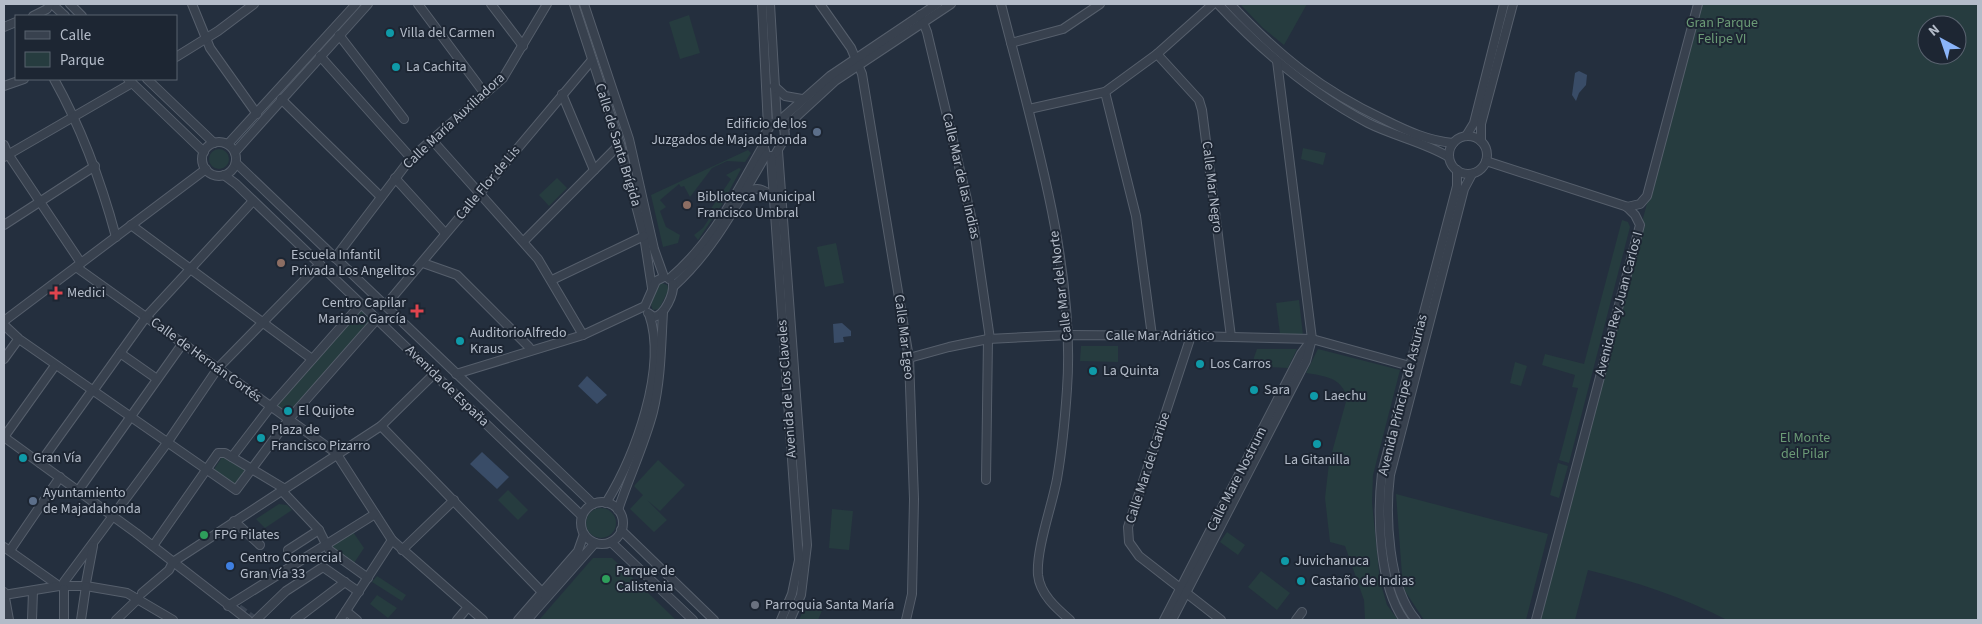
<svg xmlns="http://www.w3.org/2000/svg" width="1982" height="624" viewBox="0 0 1982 624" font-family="'Source Sans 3',sans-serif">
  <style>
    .green { fill: #263c3f; fill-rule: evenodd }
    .water { fill: #394c67 }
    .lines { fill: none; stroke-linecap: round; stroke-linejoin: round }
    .minor-tunnel { stroke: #3a4453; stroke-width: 8; stroke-dasharray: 8 4; stroke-linecap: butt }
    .minor-casing { stroke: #565f6c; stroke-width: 10 }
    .minor { stroke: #38414e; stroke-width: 8 }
    .culture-dot { fill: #0f9aa8; stroke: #1d2633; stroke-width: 2 }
    .service-dot { fill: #5c6f8a; stroke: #1d2633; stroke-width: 2 }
    .education-dot { fill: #8d6e63; stroke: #1d2633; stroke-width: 2 }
    .health-dot { fill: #e0444e; stroke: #1d2633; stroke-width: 2 }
    .leisure-dot { fill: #2e9e5b; stroke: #1d2633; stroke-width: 2 }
    .shop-dot { fill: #3f7fe0; stroke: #1d2633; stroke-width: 2 }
    .worship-dot { fill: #6b7280; stroke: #1d2633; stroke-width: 2 }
    .labels { text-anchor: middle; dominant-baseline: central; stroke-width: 4; stroke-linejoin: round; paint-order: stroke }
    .park-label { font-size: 14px; fill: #6b9a76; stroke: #1d2633 }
    .poi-label { font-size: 14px; fill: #b4bcc9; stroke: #1d2633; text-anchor: start }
    .street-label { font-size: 14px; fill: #b4bcc9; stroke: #1d2633 }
  </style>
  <rect width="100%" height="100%" fill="#242f3e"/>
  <g class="green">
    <polygon points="1240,4 1307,4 1284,45 1263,28"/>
    <path d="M1701,4H1978V620H1727C1683,597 1637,582 1588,570L1575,620H1540L1642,222ZM1927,25H1957V55H1927Z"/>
    <polygon points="689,15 700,53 680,59 669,22"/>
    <polygon points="1303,148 1326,153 1323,165 1301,159"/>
    <circle cx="219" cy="159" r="10"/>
    <polygon points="748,150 751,153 745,162 727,161 712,168 690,197 684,186 681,187 679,184 660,200 666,207 660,211 666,227 680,235 678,243 663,247 651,195"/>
    <polygon points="739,168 741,169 721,206 698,240 694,235 703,228 709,219 706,216 731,179 726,175"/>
    <polygon points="557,178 567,188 549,206 539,195"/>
    <polygon points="1622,220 1628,222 1630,227 1569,463 1559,460 1578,388 1572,387 1575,375 1542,365 1545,354 1584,364"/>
    <polygon points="836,243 844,283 825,287 817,247"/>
    <polygon points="662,283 667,285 669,289 659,309 653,310 651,305 657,286"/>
    <polygon points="1299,300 1303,335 1280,334 1276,303"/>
    <polygon points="362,309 373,320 288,415 275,405"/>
    <polygon points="1081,346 1118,346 1118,362 1080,361"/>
    <polygon points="1257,349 1297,349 1288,368 1251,366"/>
    <path d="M1318,349L1400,370L1373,475L1372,503L1380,581L1387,605L1398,620H1365L1364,600L1345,546L1330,542L1325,498L1329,463L1347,398C1342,377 1324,376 1306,373Z"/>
    <polygon points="1515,362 1527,366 1521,386 1510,383"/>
    <polygon points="224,454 247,470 235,486 213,471"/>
    <polygon points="658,460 685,485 660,511 647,500 667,520 654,532 630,509 643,495 634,486"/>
    <polygon points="1558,463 1568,466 1559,498 1550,495"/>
    <polygon points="508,490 528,510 518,520 498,500"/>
    <polygon points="1396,494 1548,534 1526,620 1424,620 1403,588"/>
    <polygon points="279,504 287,505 292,510 265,528 256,519"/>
    <circle cx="601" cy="523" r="15"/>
    <polygon points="832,509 853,511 849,550 829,548"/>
    <polygon points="353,532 364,548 354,563 331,546"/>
    <polygon points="1227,532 1245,545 1238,555 1220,542"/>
    <polygon points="593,558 612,558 676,620 539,620"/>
    <polygon points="1261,571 1290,593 1277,610 1248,587"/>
    <polygon points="377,576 406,595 402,601 372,582"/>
    <polygon points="377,595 397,608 388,618 370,604"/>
    <polygon points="811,601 821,603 823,608 818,620 799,620 807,602"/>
  </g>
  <g class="water">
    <polygon points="1579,71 1587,75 1586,85 1579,93 1576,101 1572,95 1575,73"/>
    <polygon points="842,323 851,331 851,336 843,337 844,342 834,343 833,324"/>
    <polygon points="587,376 607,395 597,404 578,386"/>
    <polygon points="482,452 509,477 497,489 470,464"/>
  </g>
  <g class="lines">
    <polyline class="minor-tunnel" points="229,601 255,620"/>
    <defs>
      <g id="minor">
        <polyline points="52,4 65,16"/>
        <polyline points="70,4 82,16"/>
        <polyline points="192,4 210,48 257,114"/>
        <polyline points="418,4 485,94"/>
        <polyline points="491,4 523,46"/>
        <polyline points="574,4 620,144 644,236 652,288"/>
        <polyline points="584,4 629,139 654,249 664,277"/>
        <polyline points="762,4 768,127"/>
        <polyline points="770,4 777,121"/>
        <polyline points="820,4 851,48 862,74 909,358 914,499 912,594 906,620"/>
        <path d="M1001,4C1031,123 1076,265 1067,389C1065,419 1062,450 1057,479C1052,506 1036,549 1038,575C1040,594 1056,608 1070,620"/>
        <path d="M1218,4C1262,51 1311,93 1368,123C1394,136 1424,142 1449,157"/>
        <path d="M1230,4C1278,55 1321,90 1385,120C1407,131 1429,141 1453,143"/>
        <polyline points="920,15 927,32 974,229 990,339"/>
        <polyline points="33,16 47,9 50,4"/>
        <polyline points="4,27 16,22"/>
        <polyline points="339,35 404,119"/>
        <polyline points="1011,43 1063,29 1100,4"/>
        <polyline points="1157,54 1199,100 1202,110 1231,337"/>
        <polyline points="320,56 411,158"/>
        <polyline points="176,57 218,31 254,4"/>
        <path d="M54,79C82,129 101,181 116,237"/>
        <polyline points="128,79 204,152"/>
        <polyline points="147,79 214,143"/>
        <polyline points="4,86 24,79"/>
        <polyline points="774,86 785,96 802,99"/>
        <polyline points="1105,92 1136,216 1152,336"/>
        <polyline points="562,94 594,170"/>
        <polyline points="281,99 381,197"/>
        <polyline points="1029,109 1105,92 1157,54 1213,4"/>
        <polyline points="784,128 835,81 951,4"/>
        <polyline points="1466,136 1474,123 1504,4"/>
        <circle cx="1468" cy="155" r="19"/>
        <polyline points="432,140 538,259 583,335"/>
        <polyline points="1481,141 1481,124 1513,4"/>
        <circle cx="219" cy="159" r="17"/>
        <polyline points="228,144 356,4"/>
        <polyline points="4,145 8,154 81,263"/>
        <polyline points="778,151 807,545 801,595 790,620"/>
        <polyline points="235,152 368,4"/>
        <polyline points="776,153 785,138 784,125"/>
        <polyline points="766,155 762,139 772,123 779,121 830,76 937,4"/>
        <polyline points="771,156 799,560 792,594 781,620"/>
        <polyline points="4,157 132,83"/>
        <polyline points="1486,161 1628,207"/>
        <polyline points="236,163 593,504"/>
        <polyline points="224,175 236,184 582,516"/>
        <polyline points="395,178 445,233"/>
        <path d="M746,193C757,186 763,189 773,197"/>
        <polyline points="1627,207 1640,204 1647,196 1698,4"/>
        <polyline points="4,225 95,166"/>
        <polyline points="131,225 312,359"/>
        <polyline points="524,241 620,144"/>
        <polyline points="335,258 411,158 503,78 547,4"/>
        <polyline points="423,263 457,275 529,347"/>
        <polyline points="76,267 336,453 392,540 483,620"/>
        <path d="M669,279C713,242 735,195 763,146"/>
        <polyline points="552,280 644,236"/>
        <path d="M673,287C715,249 738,202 766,155"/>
        <polyline points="385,306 592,60"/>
        <path d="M648,313L654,317C665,315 674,294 673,284"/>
        <polyline points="4,321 206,169"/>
        <polyline points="4,325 19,339 236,490 289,419 377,319"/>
        <polyline points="1191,336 1128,527 1129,542 1139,556 1221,620"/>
        <polyline points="120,353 157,379"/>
        <polyline points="909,358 949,347 988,339 1069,335 1191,336 1312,339 1410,366"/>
        <polyline points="4,359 17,341"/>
        <polyline points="456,374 583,335 645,306 656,281 664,277"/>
        <polyline points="93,391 146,317 253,201"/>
        <polyline points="381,426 542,592"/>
        <polyline points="4,437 136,533 248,620"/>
        <polyline points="4,437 54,367"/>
        <polyline points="232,457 271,406 361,304"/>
        <polyline points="40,463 91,392"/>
        <polyline points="986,480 988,339"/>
        <polyline points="78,491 183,343"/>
        <polyline points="282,491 319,530 329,550 368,578"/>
        <circle cx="602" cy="523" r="21"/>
        <path d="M606,503C635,456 668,368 649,314"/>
        <path d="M618,510C629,477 644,446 653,412C661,379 661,345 663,312"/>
        <polyline points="234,521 260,545"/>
        <polyline points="621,530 714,620"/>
        <polyline points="611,542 693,620"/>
        <polyline points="153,546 218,453 225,453 285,489"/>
        <polyline points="4,547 59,586"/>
        <polyline points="11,549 60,477"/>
        <polyline points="288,550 319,530"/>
        <polyline points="402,550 454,500"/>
        <polyline points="64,582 167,443 218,368 320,264"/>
        <polyline points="86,583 93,546"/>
        <polyline points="4,592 9,620"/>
        <polyline points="142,593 169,570 173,562 381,426 434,374"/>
        <polyline points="4,595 59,586 86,586 127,593 173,620"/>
        <polyline points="228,606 375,514"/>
        <polyline points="346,611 357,620"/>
        <polyline points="32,620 33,591"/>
        <polyline points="64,620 64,589"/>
        <polyline points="81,620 86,586"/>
        <polyline points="116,620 139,598"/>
        <polyline points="256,620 286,591 323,567 359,592"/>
        <polyline points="295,620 345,582"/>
        <polyline points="340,620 392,540"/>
        <polyline points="457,620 468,607"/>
        <polyline points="518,620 578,551 584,534"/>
        <polyline points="527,620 595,543"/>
        <polyline points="1164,620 1301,354 1309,343"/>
        <polyline points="1172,620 1306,361 1312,339 1277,61"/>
        <polyline points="1296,620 1302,612"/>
        <path d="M1404,620C1379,585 1377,515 1382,473L1457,186V170"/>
        <path d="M1416,620C1388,588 1385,516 1390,475L1464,189L1472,174"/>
        <polyline points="1536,620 1640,225 1635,215 1627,207"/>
      </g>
    </defs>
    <use href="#minor" class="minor-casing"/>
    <use href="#minor" class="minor"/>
  </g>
  <g class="culture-dot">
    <circle cx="390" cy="33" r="5"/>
    <circle cx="396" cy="67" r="5"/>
    <circle cx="460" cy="341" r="5"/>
    <circle cx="1200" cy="364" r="5"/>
    <circle cx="1093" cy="371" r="5"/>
    <circle cx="1254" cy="390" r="5"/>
    <circle cx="1314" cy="396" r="5"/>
    <circle cx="288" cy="411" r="5"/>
    <circle cx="261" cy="438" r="5"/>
    <circle cx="1317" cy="444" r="5"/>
    <circle cx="23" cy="458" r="5"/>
    <circle cx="1285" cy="561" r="5"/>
    <circle cx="1301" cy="581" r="5"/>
  </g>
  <g class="service-dot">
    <circle cx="817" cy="132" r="5"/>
    <circle cx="33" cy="501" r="5"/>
  </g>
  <g class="education-dot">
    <circle cx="687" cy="205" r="5"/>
    <circle cx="281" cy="263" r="5"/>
  </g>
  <g class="health-dot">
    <path d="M53.5 285.5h5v5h5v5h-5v5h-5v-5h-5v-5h5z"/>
    <path d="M414.5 303.5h5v5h5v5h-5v5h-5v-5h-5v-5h5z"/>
  </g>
  <g class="leisure-dot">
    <circle cx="204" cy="535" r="5"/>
    <circle cx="606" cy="579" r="5"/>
  </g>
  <circle class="shop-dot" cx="230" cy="566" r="5"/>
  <circle class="worship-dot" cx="755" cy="605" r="5"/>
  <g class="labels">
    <g class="park-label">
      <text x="1722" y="23">Gran Parque<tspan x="1722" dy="16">Felipe VI</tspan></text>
      <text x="1805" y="438">El Monte<tspan x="1805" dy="16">del Pilar</tspan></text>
    </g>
    <g class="poi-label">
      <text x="400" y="33">Villa del Carmen</text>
      <text x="406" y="67">La Cachita</text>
      <text x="807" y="124" text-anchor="end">Edificio de los<tspan x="807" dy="16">Juzgados de Majadahonda</tspan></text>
      <text x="697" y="197">Biblioteca Municipal<tspan x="697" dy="16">Francisco Umbral</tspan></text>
      <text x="291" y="255">Escuela Infantil<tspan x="291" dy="16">Privada Los Angelitos</tspan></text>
      <text x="67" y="293">Medici</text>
      <text x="406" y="303" text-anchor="end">Centro Capilar<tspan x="406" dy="16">Mariano García</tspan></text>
      <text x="470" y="333">AuditorioAlfredo<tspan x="470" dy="16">Kraus</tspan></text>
      <text x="1210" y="364">Los Carros</text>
      <text x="1103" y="371">La Quinta</text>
      <text x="1264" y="390">Sara</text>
      <text x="1324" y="396">Laechu</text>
      <text x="298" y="411">El Quijote</text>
      <text x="271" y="430">Plaza de<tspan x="271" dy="16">Francisco Pizarro</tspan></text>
      <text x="33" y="458">Gran Vía</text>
      <text x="1317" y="460" text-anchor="middle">La Gitanilla</text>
      <text x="43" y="493">Ayuntamiento<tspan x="43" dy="16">de Majadahonda</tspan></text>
      <text x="214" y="535">FPG Pilates</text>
      <text x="240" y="558">Centro Comercial<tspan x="240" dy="16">Gran Vía 33</tspan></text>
      <text x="1295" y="561">Juvichanuca</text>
      <text x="616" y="571">Parque de<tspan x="616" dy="16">Calistenia</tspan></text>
      <text x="1311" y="581">Castaño de Indias</text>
      <text x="765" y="605">Parroquia Santa María</text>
    </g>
    <g class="street-label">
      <text transform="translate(454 121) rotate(-43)">Calle María Auxiliadora</text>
      <text transform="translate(618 145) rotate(73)">Calle de Santa Brígida</text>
      <text transform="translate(961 176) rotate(77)">Calle Mar de las Indias</text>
      <text transform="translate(488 183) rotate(-50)">Calle Flor de Lis</text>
      <text transform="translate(1212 187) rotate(83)">Calle Mar Negro</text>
      <text transform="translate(1061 286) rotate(-97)">Calle Mar del Norte</text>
      <text transform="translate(1619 304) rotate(-75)">Avenida Rey Juan Carlos I</text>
      <text x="1160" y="336">Calle Mar Adriático</text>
      <text transform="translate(904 337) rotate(83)">Calle Mar Egeo</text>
      <text transform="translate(206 360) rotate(36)">Calle de Hernán Cortés</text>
      <text transform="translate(447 386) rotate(44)">Avenida de España</text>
      <text transform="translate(787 389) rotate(-94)">Avenida de Los Claveles</text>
      <text transform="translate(1403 395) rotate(-76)">Avenida Príncipe de Asturias</text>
      <text transform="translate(1148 468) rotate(-72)">Calle Mar del Caribe</text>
      <text transform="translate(1237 479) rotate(-63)">Calle Mare Nostrum</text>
    </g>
  </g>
  <rect width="1982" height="624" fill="none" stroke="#b4bcc9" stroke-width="10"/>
  <rect x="15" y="15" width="162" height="65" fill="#1d2633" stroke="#59626f"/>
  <rect x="25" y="31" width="25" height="8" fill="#38414e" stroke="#59626f"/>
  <text x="60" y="40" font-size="15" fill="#b4bcc9">Calle</text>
  <rect x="25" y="52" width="25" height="15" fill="#263c3f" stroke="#59626f"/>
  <text x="60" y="65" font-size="15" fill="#b4bcc9">Parque</text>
  <g transform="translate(1942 40) rotate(320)"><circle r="24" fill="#1d2633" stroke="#59626f"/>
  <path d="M0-4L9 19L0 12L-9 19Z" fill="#8ab4f8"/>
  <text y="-8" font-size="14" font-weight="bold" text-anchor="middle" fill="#b4bcc9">N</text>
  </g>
</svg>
